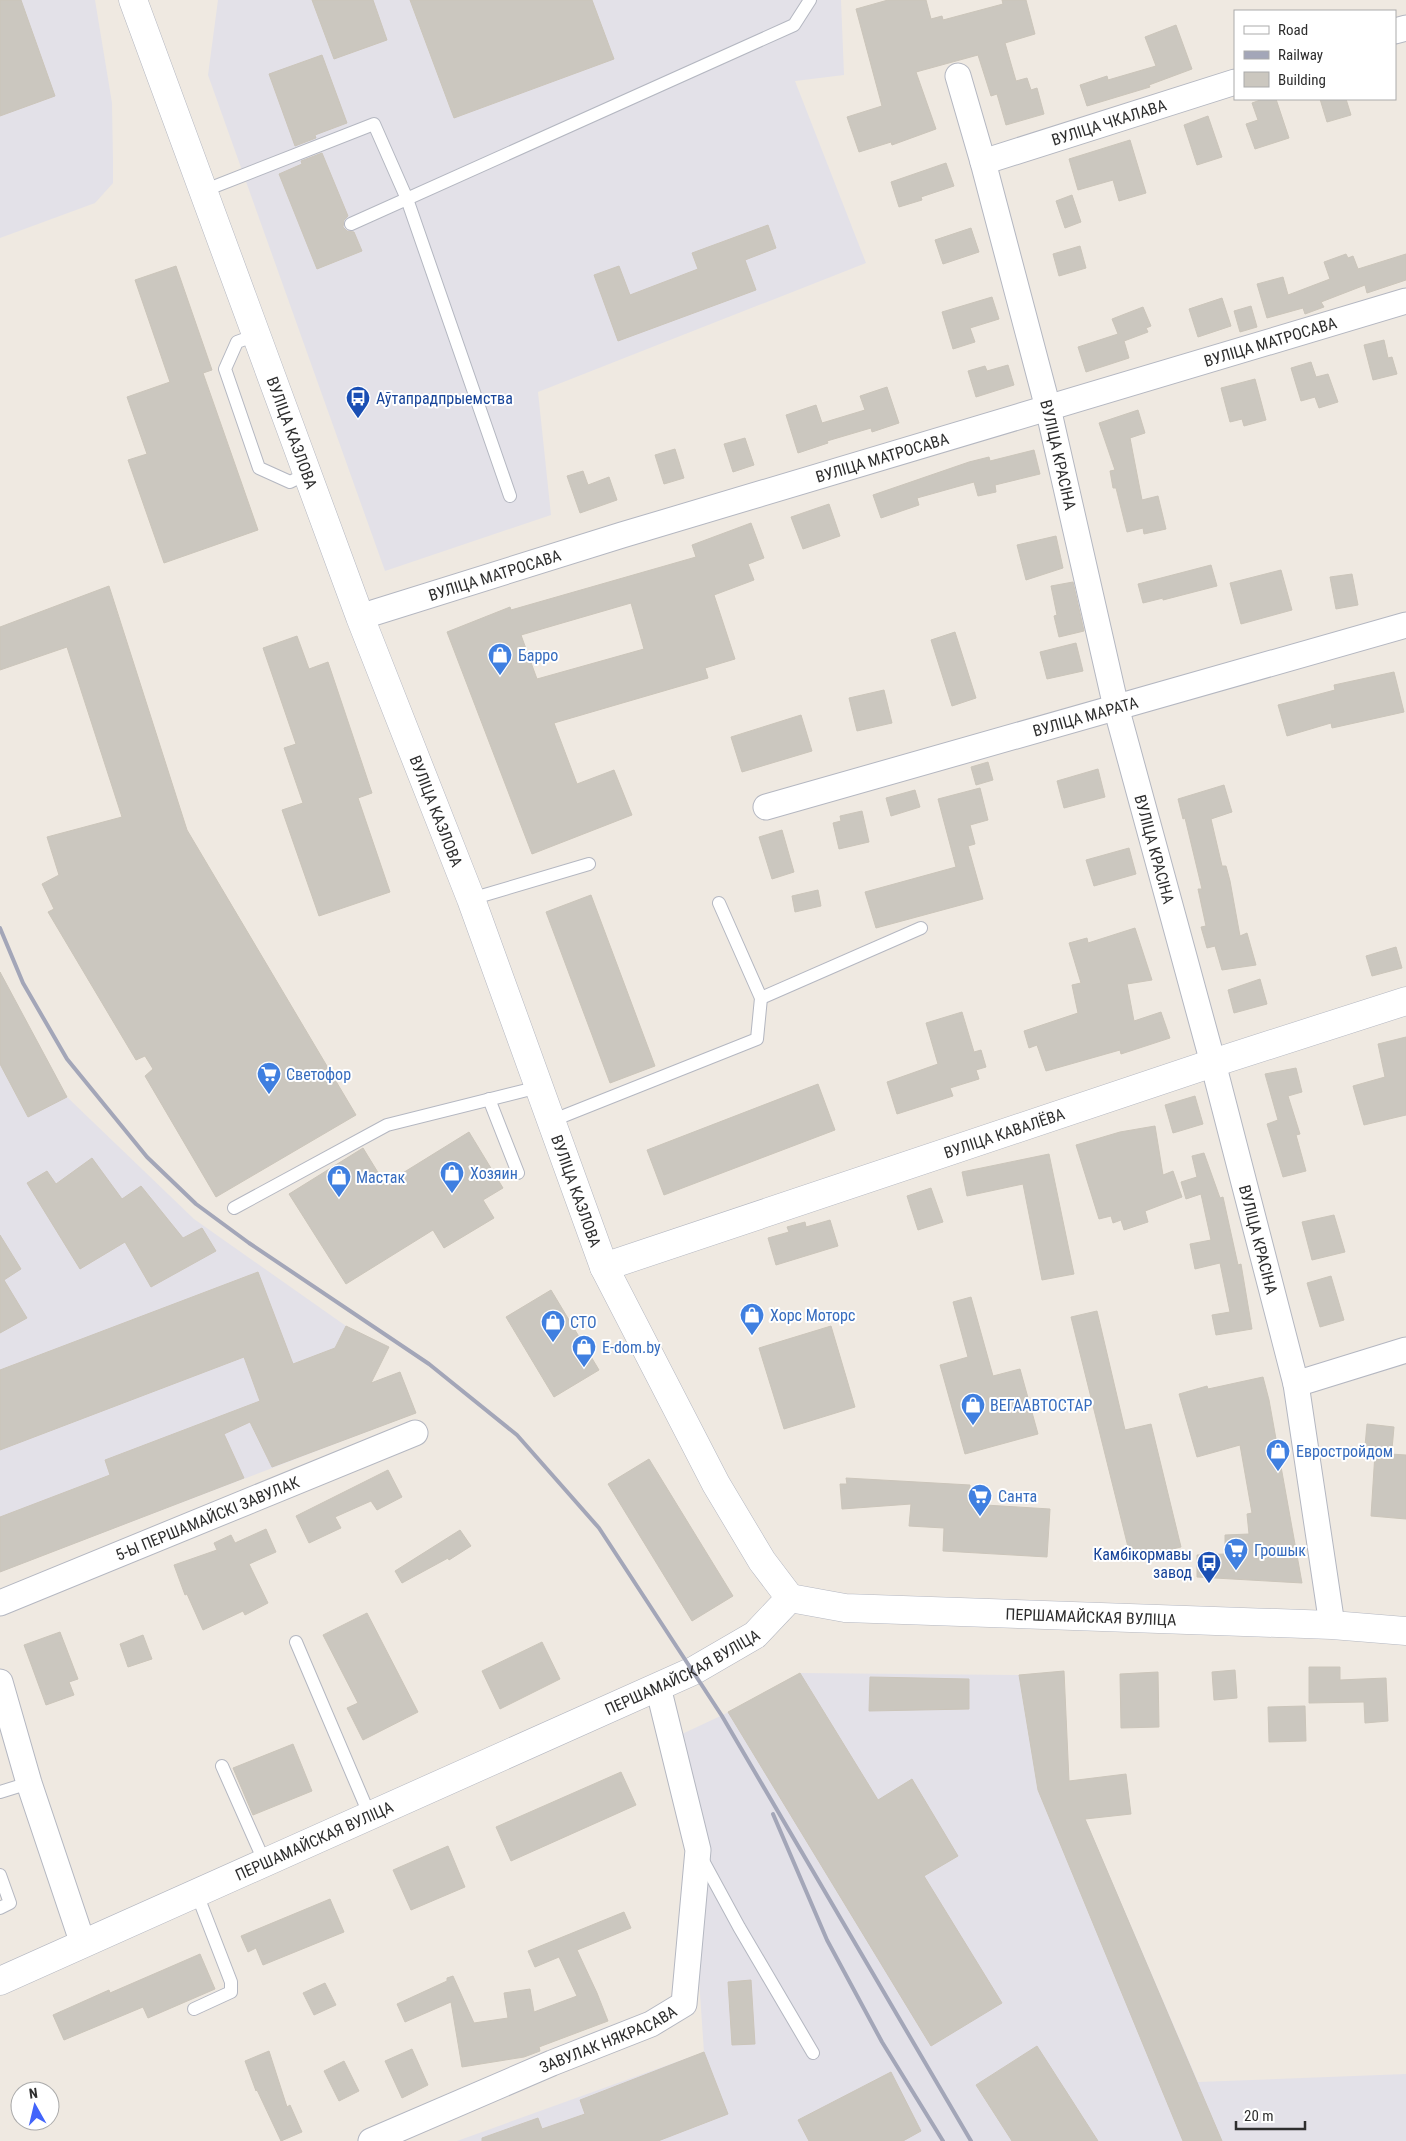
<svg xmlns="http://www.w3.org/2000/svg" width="1406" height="2141" viewBox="0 0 1406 2141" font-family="'Roboto Condensed',sans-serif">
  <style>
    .industrial { fill: #e3e1e8 }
    .building { fill: #cbc7bf; stroke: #cbc5ba; fill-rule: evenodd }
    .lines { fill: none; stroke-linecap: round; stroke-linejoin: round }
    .lane-casing { stroke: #b4b7c1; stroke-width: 14 }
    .street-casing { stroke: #b4b7c1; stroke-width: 27 }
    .secondary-casing { stroke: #b4b7c1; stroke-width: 29 }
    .lane { stroke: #fff; stroke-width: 12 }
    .street { stroke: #fff; stroke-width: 25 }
    .secondary { stroke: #fff; stroke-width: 28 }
    .rail { stroke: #a3a6b8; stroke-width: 4 }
    .labels { text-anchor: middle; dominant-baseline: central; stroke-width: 4; stroke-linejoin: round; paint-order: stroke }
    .street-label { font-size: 16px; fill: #2e2e2e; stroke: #fff }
    .transit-label { font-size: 16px; fill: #164399; stroke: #fff; text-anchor: start }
    .shop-label { font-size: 16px; fill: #366cbe; stroke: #fff; text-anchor: start }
  </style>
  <rect width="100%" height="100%" fill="#efe9e1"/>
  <g class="industrial">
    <polygon points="0,0 95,0 112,103 113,162 113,183 95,203 0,238"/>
    <polygon points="218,0 841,0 844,75 795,81 866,263 538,392 551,515 385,571 208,75"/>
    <polygon points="0,972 67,1097 194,1219 346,1326 389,1347 371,1383 400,1372 416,1413 0,1572"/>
    <polygon points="1064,1671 1069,1781 1198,2082 1406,2074 1406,2141 457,2141 704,2052 682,1734 729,1712 800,1673 1019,1675"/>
  </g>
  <g class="building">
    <polygon points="0,0 21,0 55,96 0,116"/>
    <polygon points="312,0 373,0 387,40 334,59"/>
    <polygon points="410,0 592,0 614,59 454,118"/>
    <polygon points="888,0 926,0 931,19 942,16 943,20 1003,4 1002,0 1026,0 1035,34 1005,43 1016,81 1027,78 1031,90 1037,88 1044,114 1006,125 997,94 991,96 978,55 916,72 936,129 892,145 891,142 859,152 847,117 882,106 856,9"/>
    <polygon points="1176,25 1192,69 1149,85 1150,87 1087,106 1080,85 1107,76 1108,80 1156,66 1145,37"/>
    <polygon points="322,55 347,123 315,135 316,138 295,146 269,74"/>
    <polygon points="1263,99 1276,99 1289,138 1255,149 1246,124 1258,120 1252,103"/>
    <polygon points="1320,99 1346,99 1351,115 1327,122"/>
    <polygon points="1208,116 1222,157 1197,165 1184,125"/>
    <polygon points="1130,140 1146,193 1119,201 1113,180 1078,190 1069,159"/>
    <polygon points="322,153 348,216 344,220 343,227 347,231 354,232 362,251 317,269 279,174 302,164 301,161"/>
    <polygon points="946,163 954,186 921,197 922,200 899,207 891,182"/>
    <polygon points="1072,195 1081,222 1065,228 1056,201"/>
    <polygon points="768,225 776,248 745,260 756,290 618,341 594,275 619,266 630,295 698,269 692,253"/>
    <polygon points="971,228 979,252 943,264 935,240"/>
    <polygon points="1080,246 1086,268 1059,276 1053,254"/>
    <polygon points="1346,254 1348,258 1353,256 1358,269 1406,254 1406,280 1367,293 1365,285 1321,302 1324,307 1305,314 1303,308 1267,318 1257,284 1283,277 1288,295 1330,279 1324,262"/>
    <polygon points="176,266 212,370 203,373 258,530 164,563 128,460 147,454 127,397 170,382 135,280"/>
    <polygon points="992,297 999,319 970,328 975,342 953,349 942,312"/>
    <polygon points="1222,298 1231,326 1198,337 1189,309"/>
    <polygon points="1251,306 1257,327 1240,332 1234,311"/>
    <polygon points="1143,307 1151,326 1146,328 1148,332 1124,341 1129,358 1086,372 1078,347 1118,334 1112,319"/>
    <polygon points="1384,340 1388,358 1392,357 1397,374 1373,380 1364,345"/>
    <polygon points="1311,362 1316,377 1328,374 1338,402 1319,408 1315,397 1301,401 1291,368"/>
    <polygon points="1008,365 1014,385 976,397 968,371 985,366 987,371"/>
    <polygon points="1255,379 1266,420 1244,426 1242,419 1230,422 1221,388"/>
    <polygon points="887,387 899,423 872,432 871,428 827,441 828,443 798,453 786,415 816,405 822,423 865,410 860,396"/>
    <polygon points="1138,410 1145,433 1130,438 1142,500 1158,496 1166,529 1144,534 1143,528 1127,532 1116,488 1113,488 1110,471 1115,470 1099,423"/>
    <polygon points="745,438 754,465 733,472 724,444"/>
    <polygon points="675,449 684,478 664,484 655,455"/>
    <polygon points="1034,450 1040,474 995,485 996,492 978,496 974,482 917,498 919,505 881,518 873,495 969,462 989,457 990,461"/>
    <polygon points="583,471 588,485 609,477 617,500 580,513 567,476"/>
    <polygon points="829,504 840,536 803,549 791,517"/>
    <path d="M751,523L764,558L748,564L754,580L714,595L735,659L705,668L708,678L554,723L577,784L614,770L632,815L532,854L447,632L510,607L511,610L696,557L692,545ZM631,603L644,649L537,679L521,635Z"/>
    <polygon points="1056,536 1063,568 1026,580 1017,545"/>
    <polygon points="1211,565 1217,586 1163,600 1163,598 1143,603 1138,584"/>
    <polygon points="1281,570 1292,610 1241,624 1230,583"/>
    <polygon points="1352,574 1358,605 1336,609 1330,577"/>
    <polygon points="1073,582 1084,631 1059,637 1054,616 1057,615 1051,586"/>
    <polygon points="109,586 187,830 356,1115 216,1197 145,1076 153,1069 145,1056 136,1060 48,912 54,909 42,884 59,875 47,837 122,817 67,647 0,670 0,627"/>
    <polygon points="955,632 976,698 952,706 931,640"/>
    <polygon points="297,636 309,669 328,662 372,793 358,798 390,892 319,916 282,810 303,803 284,748 296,744 263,648"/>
    <polygon points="1076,643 1083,671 1047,679 1040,652"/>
    <polygon points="1394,672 1404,712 1332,728 1331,723 1287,736 1278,705 1335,690 1334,685"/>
    <polygon points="884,690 892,723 857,731 849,698"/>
    <polygon points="801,715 812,751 742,772 731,737"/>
    <polygon points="988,762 993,780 976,785 971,767"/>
    <polygon points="1098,769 1105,797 1064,808 1057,781"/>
    <polygon points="1224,785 1232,812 1211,819 1222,866 1226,866 1230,881 1240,936 1247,933 1256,965 1222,970 1215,946 1207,948 1201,927 1206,926 1198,889 1202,889 1185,818 1183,819 1178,799"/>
    <polygon points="980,788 988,820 970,825 975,844 968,846 983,899 876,928 865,892 956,867 938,799"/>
    <polygon points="915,790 920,807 891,816 886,798"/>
    <polygon points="862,811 869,842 839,849 833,823 841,821 840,816"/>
    <polygon points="782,830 794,872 772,879 759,837"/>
    <polygon points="1129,848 1136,874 1094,886 1086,860"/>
    <polygon points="818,890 821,906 795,912 792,896"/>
    <polygon points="591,895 655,1066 610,1083 546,912"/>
    <polygon points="1135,928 1152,980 1127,984 1134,1021 1161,1012 1170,1038 1121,1054 1120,1050 1046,1071 1037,1045 1029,1048 1024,1031 1078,1013 1072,985 1081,983 1069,943 1087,938 1088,943"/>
    <polygon points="1396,947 1402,968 1372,976 1366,956"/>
    <polygon points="0,972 67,1097 28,1117 0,1064"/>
    <polygon points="1260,979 1267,1004 1234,1013 1228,990"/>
    <polygon points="962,1012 974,1052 981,1050 986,1067 976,1070 979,1079 950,1088 953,1096 897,1114 887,1082 938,1064 926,1023"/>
    <polygon points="1406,1037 1406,1115 1364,1125 1353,1086 1385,1077 1378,1044"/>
    <polygon points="1296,1068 1302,1092 1288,1096 1300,1134 1296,1135 1306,1171 1283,1177 1267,1124 1278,1120 1265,1074"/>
    <polygon points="818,1084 835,1130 664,1195 647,1150"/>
    <polygon points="1195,1096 1203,1124 1173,1133 1165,1105"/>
    <polygon points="1155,1126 1163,1175 1173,1171 1182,1197 1145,1211 1148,1222 1124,1230 1121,1220 1113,1223 1111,1216 1099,1219 1076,1145 1120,1132"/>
    <polygon points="469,1132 503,1188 483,1200 494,1218 444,1248 433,1230 346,1284 289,1194 363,1148 385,1184"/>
    <polygon points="1204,1153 1220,1198 1223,1197 1238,1265 1241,1264 1252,1329 1216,1335 1212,1315 1230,1312 1220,1263 1195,1269 1190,1244 1211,1240 1201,1194 1186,1199 1181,1182 1197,1177 1192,1156"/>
    <polygon points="1049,1154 1074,1274 1042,1280 1023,1184 967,1196 962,1172"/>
    <polygon points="92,1158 122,1199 141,1186 183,1238 202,1228 216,1251 151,1287 125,1242 80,1269 27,1183 47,1171 56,1184"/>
    <polygon points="931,1188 943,1222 918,1230 907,1196"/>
    <polygon points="1334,1215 1345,1252 1312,1260 1302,1222"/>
    <polygon points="830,1220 838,1246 776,1265 768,1238 789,1232 787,1227 805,1222 806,1227"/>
    <polygon points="0,1235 21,1269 4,1280 27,1318 0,1333"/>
    <polygon points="258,1272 293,1364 335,1348 346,1326 389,1347 371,1383 400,1372 416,1413 272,1467 250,1422 224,1434 244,1478 0,1572 0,1517 110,1475 105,1460 260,1401 244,1357 0,1450 0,1370"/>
    <polygon points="1331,1276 1344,1320 1320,1327 1307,1283"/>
    <polygon points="551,1290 599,1370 554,1397 506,1317"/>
    <polygon points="971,1297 993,1376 1020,1369 1038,1434 965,1454 940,1365 968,1357 953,1302"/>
    <polygon points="1097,1311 1125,1430 1151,1424 1181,1547 1131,1559 1071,1317"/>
    <polygon points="831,1326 855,1407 784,1429 759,1348"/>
    <polygon points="1263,1377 1269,1400 1302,1583 1197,1577 1197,1555 1225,1554 1225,1535 1249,1534 1247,1514 1252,1513 1240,1445 1197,1457 1179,1394 1207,1386 1208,1389"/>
    <polygon points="1367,1424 1394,1427 1392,1449 1365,1446"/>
    <polygon points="1375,1453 1406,1455 1406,1519 1371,1516"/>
    <polygon points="649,1459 733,1596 692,1621 608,1484"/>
    <polygon points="388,1470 402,1497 377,1510 371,1501 335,1517 341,1528 309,1543 296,1516"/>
    <polygon points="846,1478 970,1485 969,1504 1050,1509 1047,1557 943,1551 944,1528 909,1526 911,1504 842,1509 840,1484 847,1484"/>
    <polygon points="266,1529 276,1552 249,1564 268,1603 245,1615 243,1611 203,1630 187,1594 185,1595 174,1565 217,1550 214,1543 231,1535 235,1543"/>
    <polygon points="460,1530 471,1546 449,1560 448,1558 402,1583 395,1571"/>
    <polygon points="367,1613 418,1712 363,1740 347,1708 358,1703 323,1635"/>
    <polygon points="60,1632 78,1679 69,1682 74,1695 46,1705 24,1645"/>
    <polygon points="143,1635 152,1659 128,1667 120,1644"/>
    <polygon points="542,1642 560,1679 500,1709 482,1671"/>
    <polygon points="1309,1667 1340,1667 1340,1680 1386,1678 1388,1721 1365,1723 1364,1702 1309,1703"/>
    <polygon points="1235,1670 1237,1698 1214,1700 1212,1672"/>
    <polygon points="1064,1671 1069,1781 1126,1774 1131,1814 1085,1819 1222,2141 1183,2141 1038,1790 1019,1675"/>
    <polygon points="1158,1672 1159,1727 1121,1728 1120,1674"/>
    <polygon points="800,1673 878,1800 912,1779 958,1856 924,1876 1002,2003 931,2046 728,1712"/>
    <polygon points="870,1677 969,1679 969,1709 869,1711"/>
    <polygon points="1305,1706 1306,1741 1269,1742 1268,1707"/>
    <polygon points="293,1744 312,1791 253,1815 233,1768"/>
    <polygon points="621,1772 636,1805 511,1861 496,1827"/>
    <polygon points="448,1846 465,1887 411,1910 393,1870"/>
    <polygon points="330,1899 344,1932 263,1965 256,1948 248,1952 241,1936"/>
    <polygon points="624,1912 631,1928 577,1950 597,1993 608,2021 539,2047 540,2051 524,2057 462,2067 451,2002 405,2022 397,2004 447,1981 447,1978 453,1976 474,2023 508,2018 504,1993 530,1989 534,2012 577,1996 559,1957 535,1967 528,1951"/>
    <polygon points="200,1954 215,1989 148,2018 143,2007 64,2040 53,2015 109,1990 110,1993"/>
    <polygon points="751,1980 755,2044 732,2045 728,1982"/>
    <polygon points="325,1983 336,2005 314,2015 303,1993"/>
    <polygon points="1037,2046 1098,2141 1012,2141 976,2085"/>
    <polygon points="412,2049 428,2085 402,2098 385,2061"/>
    <polygon points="269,2051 287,2107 290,2105 302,2132 281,2141 257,2090 256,2091 245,2061"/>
    <polygon points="704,2052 728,2114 658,2141 482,2141 482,2138 538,2118 542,2129 585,2114 580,2100"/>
    <polygon points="344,2061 359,2091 339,2101 324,2071"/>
    <polygon points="891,2072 921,2131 903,2141 809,2141 798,2120"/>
  </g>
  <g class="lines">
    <defs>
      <g id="lane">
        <polyline points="203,191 374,124 407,199 510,496"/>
        <polyline points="351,224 794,25 810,0"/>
        <polyline points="256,335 237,342 225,369 259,468 290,482 308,473"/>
        <polyline points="471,899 589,864"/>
        <polyline points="761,998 921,928"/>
        <polyline points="489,1099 518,1173"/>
        <polyline points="551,1121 757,1039 761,998 719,903"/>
        <polyline points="234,1208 387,1125 539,1087"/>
        <polyline points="296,1642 370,1816"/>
        <polyline points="222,1766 265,1863"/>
        <polyline points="0,1792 29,1783"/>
        <polyline points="701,1857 739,1927 813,2053"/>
        <polyline points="0,1875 10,1903 0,1908"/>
        <polyline points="194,2009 231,1992 231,1982 197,1894"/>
      </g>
      <g id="street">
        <polyline points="1395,31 1406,28"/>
        <path id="s1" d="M958,76L983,162L1048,408L1116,707L1213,1063L1296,1384L1332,1625"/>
        <path id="s2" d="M983,162L1235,82"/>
        <path id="s3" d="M360,617L622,535L1406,301"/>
        <path id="s4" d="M766,807L1406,625"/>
        <polyline points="1296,1384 1406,1350"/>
        <path id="s5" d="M0,1603L415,1433"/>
        <polyline points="0,1682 29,1783 83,1944"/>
        <path id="s6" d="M371,2141L552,2063L651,2024L684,2004L698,1850L658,1687"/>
      </g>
      <g id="secondary">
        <path id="s7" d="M133,0L360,617L471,899L604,1267L716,1484L762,1561L790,1598"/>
        <path id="s8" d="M604,1267L1213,1063L1406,1001"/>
        <path id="s9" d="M790,1598L845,1608L1332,1625L1406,1631"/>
        <path id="s10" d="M0,1981L693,1671L755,1635L790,1598"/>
      </g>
    </defs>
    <use href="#lane" class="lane-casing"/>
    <use href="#street" class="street-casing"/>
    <use href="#secondary" class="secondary-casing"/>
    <use href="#lane" class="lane"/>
    <use href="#street" class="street"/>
    <use href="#secondary" class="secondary"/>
    <g class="rail">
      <polyline points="0,928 23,983 67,1059 147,1157 196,1204 249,1243 429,1364 517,1435 599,1528 722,1716 971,2141"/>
      <polyline points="773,1814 827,1940 882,2042 943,2141"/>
    </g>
  </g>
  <defs>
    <symbol id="bus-pin" viewBox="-11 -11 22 30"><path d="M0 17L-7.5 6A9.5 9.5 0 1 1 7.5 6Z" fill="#1a4fb4" stroke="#fff"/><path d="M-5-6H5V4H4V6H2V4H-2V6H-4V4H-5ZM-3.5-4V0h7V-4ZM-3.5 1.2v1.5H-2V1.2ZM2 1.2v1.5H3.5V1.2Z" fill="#fff"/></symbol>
    <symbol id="shop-pin" viewBox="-11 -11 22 30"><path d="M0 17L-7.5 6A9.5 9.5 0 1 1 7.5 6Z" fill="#3f7fe0" stroke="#fff"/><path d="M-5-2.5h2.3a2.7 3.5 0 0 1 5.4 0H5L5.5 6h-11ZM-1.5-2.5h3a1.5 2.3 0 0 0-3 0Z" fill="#fff"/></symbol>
    <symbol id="supermarket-pin" viewBox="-11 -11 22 30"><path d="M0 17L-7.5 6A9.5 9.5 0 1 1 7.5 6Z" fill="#3f7fe0" stroke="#fff"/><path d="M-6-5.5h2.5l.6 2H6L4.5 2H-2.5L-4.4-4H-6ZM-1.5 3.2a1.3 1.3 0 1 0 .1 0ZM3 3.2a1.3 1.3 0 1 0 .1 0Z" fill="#fff"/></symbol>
  </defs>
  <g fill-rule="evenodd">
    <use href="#bus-pin" x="344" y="384" width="28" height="38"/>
    <use href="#shop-pin" x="486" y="641" width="28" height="38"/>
    <use href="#supermarket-pin" x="255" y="1060" width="28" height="38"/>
    <use href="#shop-pin" x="438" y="1159" width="28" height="38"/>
    <use href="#shop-pin" x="325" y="1163" width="28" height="38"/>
    <use href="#shop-pin" x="738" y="1301" width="28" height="38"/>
    <use href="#shop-pin" x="539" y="1308" width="28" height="38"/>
    <use href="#shop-pin" x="570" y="1333" width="28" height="38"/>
    <use href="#shop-pin" x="959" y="1391" width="28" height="38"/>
    <use href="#shop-pin" x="1264" y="1437" width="28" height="38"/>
    <use href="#supermarket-pin" x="966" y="1482" width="28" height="38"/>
    <use href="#supermarket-pin" x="1222" y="1536" width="28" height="38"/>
    <use href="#bus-pin" x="1195" y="1549" width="28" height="38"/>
  </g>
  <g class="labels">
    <g class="street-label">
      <text stroke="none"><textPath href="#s2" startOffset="132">ВУЛІЦА ЧКАЛАВА</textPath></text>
      <text stroke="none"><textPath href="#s3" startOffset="951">ВУЛІЦА МАТРОСАВА</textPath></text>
      <text stroke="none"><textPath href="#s7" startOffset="461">ВУЛІЦА КАЗЛОВА</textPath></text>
      <text stroke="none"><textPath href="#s1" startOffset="392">ВУЛІЦА КРАСІНА</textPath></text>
      <text stroke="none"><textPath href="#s3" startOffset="546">ВУЛІЦА МАТРОСАВА</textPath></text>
      <text stroke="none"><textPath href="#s3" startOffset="141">ВУЛІЦА МАТРОСАВА</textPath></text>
      <text stroke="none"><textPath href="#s4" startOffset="332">ВУЛІЦА МАРАТА</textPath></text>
      <text stroke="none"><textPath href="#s7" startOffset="866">ВУЛІЦА КАЗЛОВА</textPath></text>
      <text stroke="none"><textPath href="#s1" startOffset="798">ВУЛІЦА КРАСІНА</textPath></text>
      <text stroke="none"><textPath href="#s8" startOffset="422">ВУЛІЦА КАВАЛЁВА</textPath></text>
      <text stroke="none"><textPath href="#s7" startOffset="1271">ВУЛІЦА КАЗЛОВА</textPath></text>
      <text stroke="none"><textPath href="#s1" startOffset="1202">ВУЛІЦА КРАСІНА</textPath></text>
      <text stroke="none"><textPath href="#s5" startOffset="224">5-Ы ПЕРШАМАЙСКІ ЗАВУЛАК</textPath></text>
      <text stroke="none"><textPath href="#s9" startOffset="302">ПЕРШАМАЙСКАЯ ВУЛІЦА</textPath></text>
      <text stroke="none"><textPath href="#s10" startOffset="749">ПЕРШАМАЙСКАЯ ВУЛІЦА</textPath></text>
      <text stroke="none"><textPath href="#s10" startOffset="344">ПЕРШАМАЙСКАЯ ВУЛІЦА</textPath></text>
      <text stroke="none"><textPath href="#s6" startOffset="258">ЗАВУЛАК НЯКРАСАВА</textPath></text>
    </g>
    <g class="transit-label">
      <text x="376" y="398">Аўтапрадпрыемства</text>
      <text x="1192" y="1554" text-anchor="end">Камбікормавы<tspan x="1192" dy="18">завод</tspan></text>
    </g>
    <g class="shop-label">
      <text x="518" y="655">Барро</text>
      <text x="286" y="1074">Светофор</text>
      <text x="470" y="1173">Хозяин</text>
      <text x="356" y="1177">Мастак</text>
      <text x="770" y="1315">Хорс Моторс</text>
      <text x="570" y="1322">СТО</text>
      <text x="602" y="1347">E-dom.by</text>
      <text x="990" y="1405">ВЕГААВТОСТАР</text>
      <text x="1296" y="1451">Евростройдом</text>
      <text x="998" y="1496">Санта</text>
      <text x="1254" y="1550">Грошык</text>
    </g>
  </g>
  <rect x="1234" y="10" width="162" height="90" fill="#ffffff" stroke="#ababab"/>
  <rect x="1244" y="26" width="25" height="8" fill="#ffffff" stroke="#ababab"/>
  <text x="1278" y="35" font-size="15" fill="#2e2e2e">Road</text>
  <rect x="1244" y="51" width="25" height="8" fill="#a3a6b8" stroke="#ababab"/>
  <text x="1278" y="60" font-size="15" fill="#2e2e2e">Railway</text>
  <rect x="1244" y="72" width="25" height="15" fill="#cbc7bf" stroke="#ababab"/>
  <text x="1278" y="85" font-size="15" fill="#2e2e2e">Building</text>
  <g transform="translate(35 2106) rotate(352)"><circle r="24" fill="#ffffff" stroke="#ababab"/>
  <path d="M0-4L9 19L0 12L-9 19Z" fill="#4264fb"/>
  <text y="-8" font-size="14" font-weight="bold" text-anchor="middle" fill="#2e2e2e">N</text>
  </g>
  <path d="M1236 2121v8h69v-8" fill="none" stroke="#2e2e2e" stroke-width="2.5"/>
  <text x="1244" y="2121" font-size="15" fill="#2e2e2e" stroke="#ffffff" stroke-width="4" paint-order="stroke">20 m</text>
</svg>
